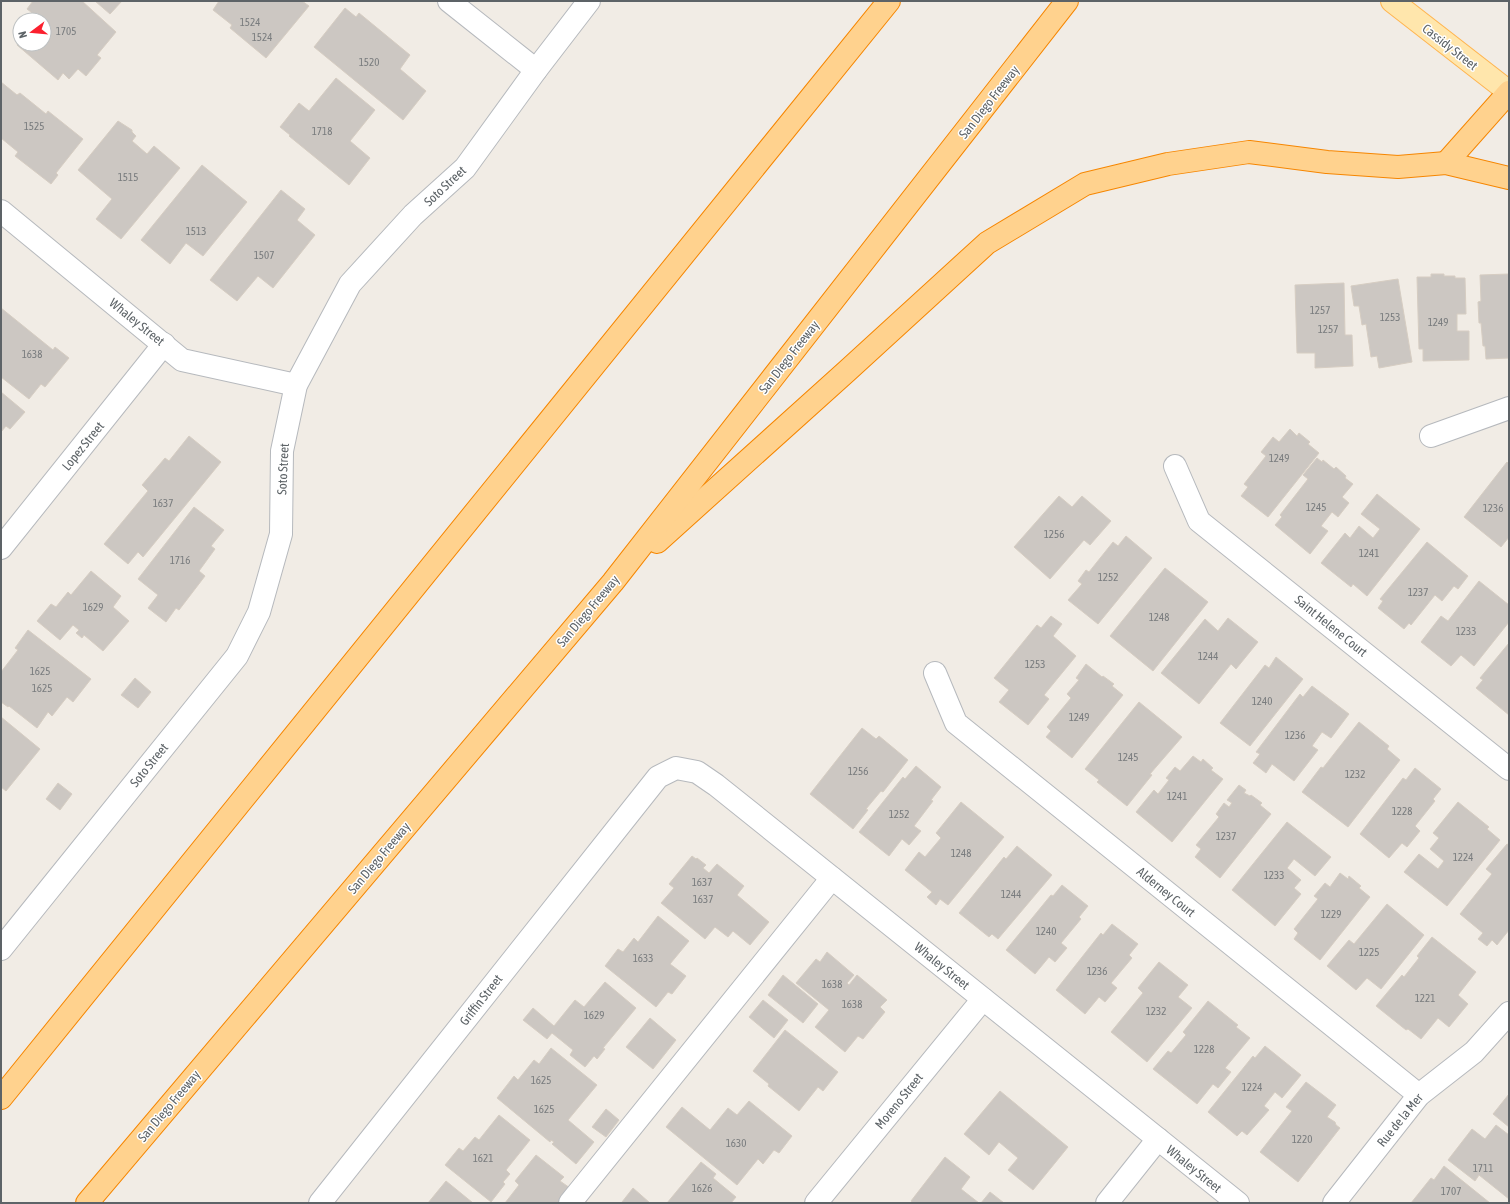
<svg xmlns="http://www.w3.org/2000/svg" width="1510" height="1204" viewBox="0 0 1510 1204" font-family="'Asap Condensed',sans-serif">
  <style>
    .building { fill: #ccc7c2; stroke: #d6cdc2 }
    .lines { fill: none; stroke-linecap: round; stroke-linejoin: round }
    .minor-casing { stroke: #b6b9bd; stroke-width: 24 }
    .major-casing { stroke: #ffb550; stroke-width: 24 }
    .highway-casing { stroke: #f68600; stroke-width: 24 }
    .minor { stroke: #fff; stroke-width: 22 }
    .major { stroke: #ffe6ac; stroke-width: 22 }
    .highway { stroke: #ffd28e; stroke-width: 22 }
    .labels { text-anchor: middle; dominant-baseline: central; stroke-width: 3; stroke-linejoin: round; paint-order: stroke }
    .number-label { font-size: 11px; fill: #797c7e }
    .street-label { font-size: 13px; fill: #5d6367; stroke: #fff }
  </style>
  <rect width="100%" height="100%" fill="#f1ece5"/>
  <g class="building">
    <polygon points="33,1 82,1 116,32 97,55 101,58 86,76 78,69 69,79 63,73 58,80 17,45 20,41 20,44 44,44 44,20 38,20 39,18 27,9"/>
    <polygon points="95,1 122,1 110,14"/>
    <polygon points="219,1 302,1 309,6 266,58 230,28 232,25 213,10"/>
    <polygon points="345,8 356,17 359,13 410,55 400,69 426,91 403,120 314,47"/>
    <polygon points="336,78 375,110 350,141 370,158 349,185 289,136 290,135 280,127 299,103 309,111"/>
    <polygon points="1,82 17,95 20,93 46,114 48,111 83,139 56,173 58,175 51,184 15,156 18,152 1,138"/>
    <polygon points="118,121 132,130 132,132 136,136 132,141 147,154 154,146 180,168 121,239 96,219 112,199 78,170"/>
    <polygon points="202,165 247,202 203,256 186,243 170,264 141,240"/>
    <polygon points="281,190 305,209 297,220 315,235 273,288 258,276 237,301 210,280"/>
    <polygon points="1431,274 1444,274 1444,276 1455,276 1455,278 1465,278 1466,314 1457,314 1457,331 1469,331 1469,360 1423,361 1423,349 1419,349 1417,277 1431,277"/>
    <polygon points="1509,274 1509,358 1486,359 1485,346 1483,346 1481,323 1479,323 1478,302 1481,301 1480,275"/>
    <polygon points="1398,279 1412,362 1379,368 1377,356 1371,357 1366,324 1362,325 1359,306 1354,306 1351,286"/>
    <polygon points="1344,283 1345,335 1352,335 1353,366 1315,368 1315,353 1297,353 1295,285"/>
    <polygon points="1,308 53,350 55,347 69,358 45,387 41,384 29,399 1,377"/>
    <polygon points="1,392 25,412 10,429 6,426 1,432"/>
    <polygon points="1290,429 1297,436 1299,433 1310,442 1308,444 1319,453 1268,517 1241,496 1248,487 1244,484 1266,456 1261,452 1273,437 1279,442"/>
    <polygon points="189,436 221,462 143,557 138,552 128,564 104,544 148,491 142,485 165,458 169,461"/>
    <polygon points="1317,458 1322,462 1323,460 1334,469 1336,467 1346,476 1345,478 1353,484 1342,497 1349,503 1338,517 1332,512 1321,526 1328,531 1310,554 1275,525 1282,517 1280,515 1308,479 1303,475"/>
    <polygon points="1507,462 1509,464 1509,537 1501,547 1464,517"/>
    <polygon points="1377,494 1420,529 1367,596 1353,584 1351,587 1321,563 1345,533 1350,538 1359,526 1373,538 1380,529 1361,514"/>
    <polygon points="1059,496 1072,507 1082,496 1111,521 1090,545 1084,540 1050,579 1014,547"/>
    <polygon points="194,507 224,530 211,546 215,549 199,571 205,576 179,610 176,608 166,622 148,608 158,595 138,579"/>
    <polygon points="1126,536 1152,558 1098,624 1068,600 1082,584 1078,581 1086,570 1089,572 1113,542 1118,546"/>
    <polygon points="1427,542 1468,576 1458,589 1454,586 1442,601 1435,595 1411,625 1409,623 1404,629 1378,608 1383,601 1380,599"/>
    <polygon points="1165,568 1208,602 1153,671 1110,636"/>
    <polygon points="91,571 121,596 113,607 129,621 103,651 84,635 82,638 76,633 79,630 73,625 60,640 37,621 51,604 56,607 68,592 71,595"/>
    <polygon points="1479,581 1509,605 1509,622 1474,666 1461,655 1451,666 1421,642 1441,616 1448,621"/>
    <polygon points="1051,616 1062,624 1053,636 1076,656 1044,695 1049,699 1028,725 999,702 1009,690 994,678 1037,625 1041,628"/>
    <polygon points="1228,618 1258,642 1236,669 1231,664 1199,704 1161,673 1205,619 1218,631"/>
    <polygon points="28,630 91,679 73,702 67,697 52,716 48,712 37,728 9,706 8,707 1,702 1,672 18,650 15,648"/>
    <polygon points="1509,643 1509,715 1476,688 1483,680 1480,678"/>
    <polygon points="1276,657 1303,679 1250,746 1220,723 1265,665 1269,668"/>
    <polygon points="1086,664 1102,677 1103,676 1114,684 1112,686 1123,695 1072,758 1046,737 1051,731 1047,727 1071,698 1067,694 1079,680 1076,678"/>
    <polygon points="135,678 151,692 138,708 121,695"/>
    <polygon points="1312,686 1349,714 1331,738 1322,732 1312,746 1318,750 1294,781 1272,764 1266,773 1253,763 1260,754 1256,752 1300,694 1303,697"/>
    <polygon points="1139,702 1182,737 1150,774 1152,775 1127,806 1097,782 1099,780 1085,769"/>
    <polygon points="1,717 40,749 6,791 1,787"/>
    <polygon points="1359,722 1389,746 1387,749 1400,760 1348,827 1302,792 1321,767 1323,768"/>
    <polygon points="862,728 876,739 879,736 908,760 883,792 881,791 866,809 868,810 853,829 810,794"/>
    <polygon points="1193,756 1201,762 1203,759 1213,768 1211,770 1223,779 1172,842 1136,812 1154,790 1158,794 1169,780 1166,778 1175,767 1180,771"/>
    <polygon points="916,766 941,787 931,800 933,801 914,826 921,831 909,845 902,839 889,856 859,832 903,777 905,779"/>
    <polygon points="1415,768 1441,789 1433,799 1435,801 1415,826 1420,831 1407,847 1402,843 1389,858 1360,834 1403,778 1406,780"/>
    <polygon points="58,783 72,794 60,810 46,799"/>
    <polygon points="1239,785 1246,790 1244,793 1250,796 1251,795 1262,803 1260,805 1271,814 1220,878 1195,857 1201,849 1196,845 1219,817 1216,814 1224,803 1229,807 1232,803 1227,800"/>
    <polygon points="961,802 1004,837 948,905 940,899 936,905 927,897 932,892 905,870 919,852 925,857 941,838 936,833"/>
    <polygon points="1458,802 1489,827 1487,829 1500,840 1447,906 1404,872 1419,854 1438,869 1444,861 1430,849 1439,838 1433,833"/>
    <polygon points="1287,822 1331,857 1315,876 1294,859 1287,868 1301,880 1294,888 1301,894 1275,926 1232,890"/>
    <polygon points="1507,844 1509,845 1509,930 1497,945 1492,940 1487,946 1478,939 1483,933 1460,914 1492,874 1486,869"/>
    <polygon points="1017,846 1052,875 998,939 992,934 989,937 959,913 1004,857 1006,859"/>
    <polygon points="692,856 696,859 697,858 706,865 703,868 709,873 717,864 744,886 737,895 769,922 750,945 733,931 728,937 715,927 705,939 661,903 674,888 669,884"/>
    <polygon points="1340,873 1348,879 1349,876 1361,886 1359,888 1370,897 1320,960 1294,939 1298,933 1294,929 1318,899 1314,896 1325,883 1330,887"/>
    <polygon points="1062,885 1088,906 1079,917 1081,919 1061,943 1067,948 1055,962 1049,957 1035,974 1006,950 1051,895 1053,896"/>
    <polygon points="1387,904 1424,935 1381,989 1367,978 1356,990 1327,966 1349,940 1354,944"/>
    <polygon points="658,916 689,941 670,964 686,976 672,994 668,992 656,1007 605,966 618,949 623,952 634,938 638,942"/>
    <polygon points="1112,924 1138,944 1129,955 1132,958 1111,983 1117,988 1105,1002 1099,997 1085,1014 1056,990 1101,933 1103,935"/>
    <polygon points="1432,937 1476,972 1458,995 1468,1004 1449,1027 1438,1018 1421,1039 1408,1029 1406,1030 1376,1006 1402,975 1404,977 1419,958 1417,956"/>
    <polygon points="827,952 854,975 847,983 849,985 857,975 887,1000 880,1007 885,1012 863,1039 858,1036 845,1052 815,1027 829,1010 796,983 816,959 820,962"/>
    <polygon points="1159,962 1188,985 1178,997 1192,1008 1147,1062 1111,1032 1143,993 1138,988"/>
    <polygon points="783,975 818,1004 803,1023 768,995"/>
    <polygon points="605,982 636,1008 603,1048 605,1049 597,1059 594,1056 585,1067 570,1055 573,1050 552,1033 547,1039 523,1020 533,1008 554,1026 575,1000 584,1007"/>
    <polygon points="763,1000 788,1020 774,1038 749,1017"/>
    <polygon points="1208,1001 1238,1025 1236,1027 1250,1038 1225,1068 1231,1072 1218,1088 1213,1084 1197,1104 1153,1069 1168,1051 1171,1053 1186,1035 1183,1032"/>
    <polygon points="650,1018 676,1040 653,1069 626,1047"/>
    <polygon points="785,1030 838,1072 823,1091 818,1087 799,1111 768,1086 769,1084 753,1071"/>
    <polygon points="1265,1046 1301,1075 1282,1098 1275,1092 1264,1106 1269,1110 1247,1135 1242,1131 1237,1136 1208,1112 1253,1056 1255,1058"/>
    <polygon points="551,1048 597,1085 568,1120 594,1142 576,1164 552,1144 554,1142 551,1140 550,1142 497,1098 514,1076 518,1080 534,1060 539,1064"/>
    <polygon points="1306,1082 1336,1105 1327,1117 1335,1122 1336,1125 1340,1128 1298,1182 1260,1152 1292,1111 1286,1107"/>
    <polygon points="1000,1091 1068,1147 1033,1190 1008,1170 1018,1158 999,1142 989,1155 964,1134"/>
    <polygon points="1509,1094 1509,1127 1493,1114"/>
    <polygon points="749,1101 792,1136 779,1153 774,1150 763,1164 758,1159 737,1185 666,1127 682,1107 710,1130 728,1108 737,1115"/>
    <polygon points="606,1109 619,1120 606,1137 592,1127"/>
    <polygon points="499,1115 530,1140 506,1170 510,1174 503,1182 505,1184 491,1202 445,1165 459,1148 463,1151 475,1137 479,1140"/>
    <polygon points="1496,1125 1509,1135 1509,1199 1479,1175 1475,1181 1448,1160 1472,1129 1485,1139"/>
    <polygon points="536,1155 564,1177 560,1181 570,1188 558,1203 505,1203 519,1185 515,1181"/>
    <polygon points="945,1157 970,1177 961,1189 979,1203 913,1203 911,1201"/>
    <polygon points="701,1162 716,1174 713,1178 736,1197 731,1203 667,1203"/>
    <polygon points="1444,1166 1490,1203 1411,1203 1431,1178 1434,1180"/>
    <polygon points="446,1181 473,1203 428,1203"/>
    <polygon points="633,1188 650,1203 623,1203 622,1202"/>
    <polygon points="990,1192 1004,1203 981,1203"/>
  </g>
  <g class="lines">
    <defs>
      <g id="minor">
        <polyline points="449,1 536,70"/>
        <polyline points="1,211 182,360 296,385"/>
        <polyline points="1431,436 1509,408"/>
        <polyline points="1175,466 1199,521 1509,769"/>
        <polyline points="1,548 164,344"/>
        <polyline points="935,673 956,723 1419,1095"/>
        <polyline points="1,949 237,656 259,612 281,534 282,451 296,385 350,284 413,215 465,168 536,70 589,1"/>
        <polyline points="320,1203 658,777 676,768 697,772 716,785 1238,1203"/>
        <polyline points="570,1203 832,878"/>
        <polyline points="816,1203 983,999"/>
        <polyline points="1107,1203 1158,1139"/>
        <polyline points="1334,1203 1419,1095 1474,1052 1509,1013"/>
      </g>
      <polyline id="major" points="1392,1 1509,92"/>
      <g id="highway">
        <polyline points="1446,163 1509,92"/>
        <polyline points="657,542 847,371 987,243 1085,184 1168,164 1249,152 1327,162 1398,167 1446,163 1509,178"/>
        <polyline points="1,1098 889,1"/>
        <polyline points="87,1203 613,582 1067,1"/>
      </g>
    </defs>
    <use href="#minor" class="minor-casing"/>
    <use href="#major" class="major-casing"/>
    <use href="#highway" class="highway-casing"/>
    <use href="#minor" class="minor"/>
    <use href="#major" class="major"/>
    <use href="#highway" class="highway"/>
  </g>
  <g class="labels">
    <g class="number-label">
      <text x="250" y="22">1524</text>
      <text x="66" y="31">1705</text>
      <text x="262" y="37">1524</text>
      <text x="369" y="62">1520</text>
      <text x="34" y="126">1525</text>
      <text x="322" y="131">1718</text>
      <text x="128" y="177">1515</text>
      <text x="196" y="231">1513</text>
      <text x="264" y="255">1507</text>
      <text x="1320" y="310">1257</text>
      <text x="1390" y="317">1253</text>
      <text x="1438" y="322">1249</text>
      <text x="1328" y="329">1257</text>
      <text x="32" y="354">1638</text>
      <text x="1279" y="458">1249</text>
      <text x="163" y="503">1637</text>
      <text x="1316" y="507">1245</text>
      <text x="1493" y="508">1236</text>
      <text x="1054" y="534">1256</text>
      <text x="1369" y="553">1241</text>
      <text x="180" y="560">1716</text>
      <text x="1108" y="577">1252</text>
      <text x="1418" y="592">1237</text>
      <text x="93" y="607">1629</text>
      <text x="1159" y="617">1248</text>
      <text x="1466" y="631">1233</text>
      <text x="1208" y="656">1244</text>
      <text x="1035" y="664">1253</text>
      <text x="40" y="671">1625</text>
      <text x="42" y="688">1625</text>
      <text x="1262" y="701">1240</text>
      <text x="1079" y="717">1249</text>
      <text x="1295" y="735">1236</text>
      <text x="1128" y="757">1245</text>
      <text x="858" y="771">1256</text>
      <text x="1355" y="774">1232</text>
      <text x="1177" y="796">1241</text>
      <text x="1402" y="811">1228</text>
      <text x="899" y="814">1252</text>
      <text x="1226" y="836">1237</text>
      <text x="961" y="853">1248</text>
      <text x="1463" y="857">1224</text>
      <text x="1274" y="875">1233</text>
      <text x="702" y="882">1637</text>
      <text x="1011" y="894">1244</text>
      <text x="703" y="899">1637</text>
      <text x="1331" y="914">1229</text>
      <text x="1046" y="931">1240</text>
      <text x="1369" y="952">1225</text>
      <text x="643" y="958">1633</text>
      <text x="1097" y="971">1236</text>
      <text x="832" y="984">1638</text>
      <text x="1425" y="998">1221</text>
      <text x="852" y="1004">1638</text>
      <text x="1156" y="1011">1232</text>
      <text x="594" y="1015">1629</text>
      <text x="1204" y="1049">1228</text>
      <text x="541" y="1080">1625</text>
      <text x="1252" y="1087">1224</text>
      <text x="544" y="1109">1625</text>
      <text x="1302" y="1139">1220</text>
      <text x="736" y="1143">1630</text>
      <text x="483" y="1158">1621</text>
      <text x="1483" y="1168">1711</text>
      <text x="702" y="1188">1626</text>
      <text x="1451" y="1191">1707</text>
    </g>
    <g class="street-label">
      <text transform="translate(1450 47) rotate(38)">Cassidy Street</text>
      <text transform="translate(989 102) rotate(-52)">San Diego Freeway</text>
      <text transform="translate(445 186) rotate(-43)">Soto Street</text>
      <text transform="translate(137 322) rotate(39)">Whaley Street</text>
      <text transform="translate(789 357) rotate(-52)">San Diego Freeway</text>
      <text transform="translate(83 446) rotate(-51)">Lopez Street</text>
      <text transform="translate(283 469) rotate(-87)">Soto Street</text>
      <text transform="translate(588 611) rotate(-50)">San Diego Freeway</text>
      <text transform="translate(1331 626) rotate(39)">Saint Helene Court</text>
      <text transform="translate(149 765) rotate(-51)">Soto Street</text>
      <text transform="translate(379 858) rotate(-50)">San Diego Freeway</text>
      <text transform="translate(1166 892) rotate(39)">Alderney Court</text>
      <text transform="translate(942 966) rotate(39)">Whaley Street</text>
      <text transform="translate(481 1000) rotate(-52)">Griffin Street</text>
      <text transform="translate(899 1101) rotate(-51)">Moreno Street</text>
      <text transform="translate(169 1106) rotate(-50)">San Diego Freeway</text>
      <text transform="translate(1400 1120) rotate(-51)">Rue de la Mer</text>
      <text transform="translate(1194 1169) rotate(39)">Whaley Street</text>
    </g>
  </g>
  <rect width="1510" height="1204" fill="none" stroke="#5d6367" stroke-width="4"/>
  <g transform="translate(32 32) rotate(254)"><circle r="19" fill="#ffffff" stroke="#bec1c2"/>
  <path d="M0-3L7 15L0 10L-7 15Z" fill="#fb202f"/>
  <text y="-6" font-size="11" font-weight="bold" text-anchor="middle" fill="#5d6367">N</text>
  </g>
</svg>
